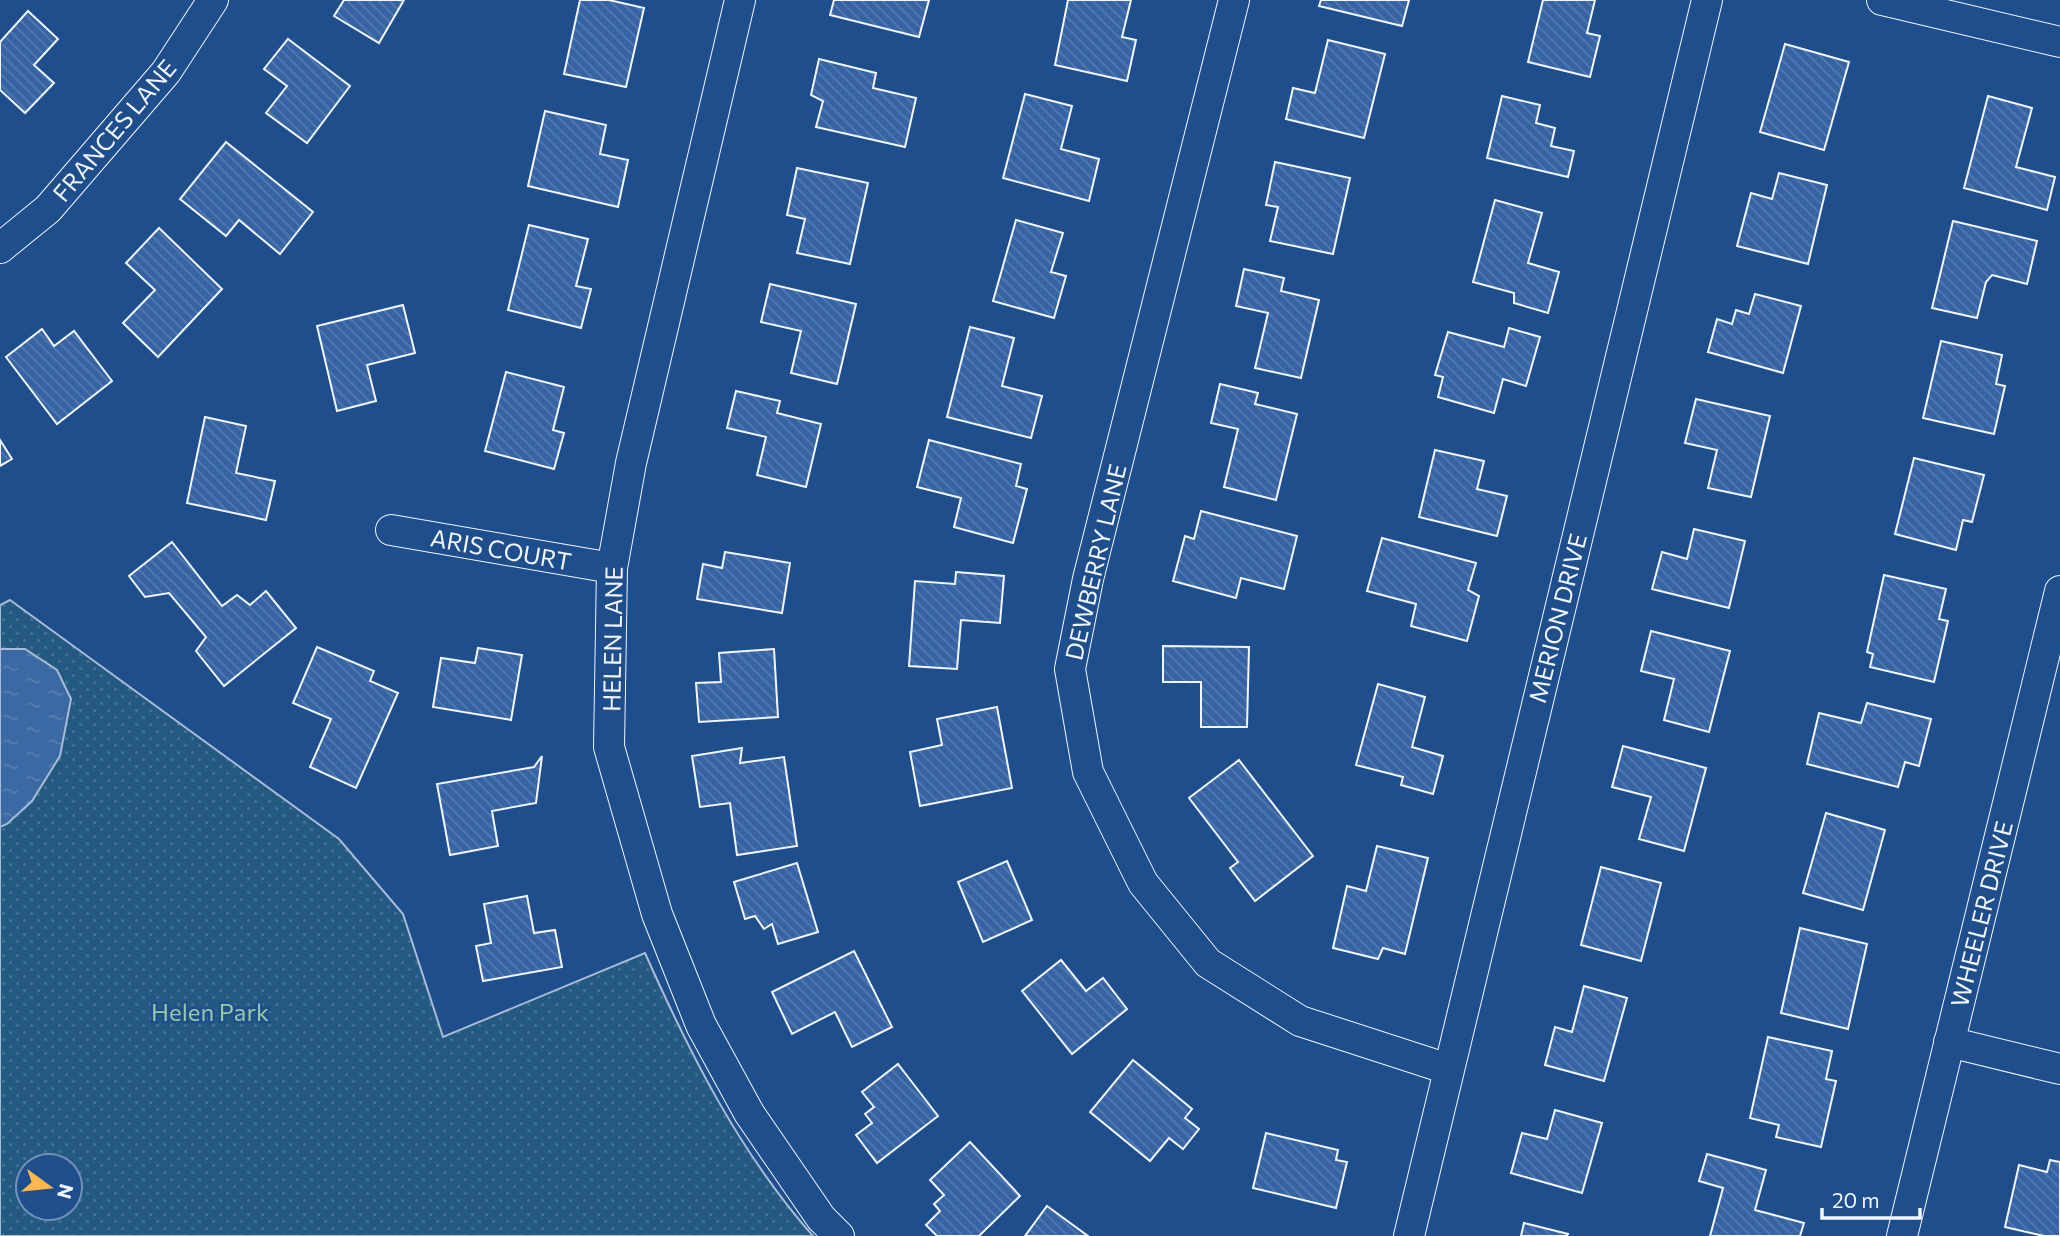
<svg xmlns="http://www.w3.org/2000/svg" width="2060" height="1236" viewBox="0 0 2060 1236" font-family="Commissioner,sans-serif">
  <style>
    .park { fill: url(#park-dots); stroke: #a8bbd7; stroke-width: 2; fill-rule: evenodd }
    .water { fill: url(#water-ripples); stroke: #a8bbd7; stroke-width: 2 }
    .building { fill: url(#building-back-hatch); stroke: #f2f6ff; stroke-width: 2 }
    .lines { fill: none; stroke-linecap: round; stroke-linejoin: round }
    .street-casing { stroke: #f2f6ff; stroke-width: 32 }
    .street { stroke: #1f4e8c; stroke-width: 30 }
    .labels { text-anchor: middle; dominant-baseline: central; stroke-width: 5; stroke-linejoin: round; paint-order: stroke }
    .street-label { font-size: 24px; fill: #f2f6ff; stroke: #1f4e8c }
    .park-label { font-size: 24px; fill: #97c8a6; stroke: #1f4e8c }
  </style>
  <defs>
    <pattern id="park-dots" width="8" height="8" patternUnits="userSpaceOnUse" patternTransform="scale(1.75)"><rect width="8" height="8" fill="#245a82"/><path d="M2 2h.1M6 6h.1" fill="none" stroke="#447295" stroke-width="1.8" stroke-linecap="round"/></pattern>
    <pattern id="water-ripples" width="26" height="14" patternUnits="userSpaceOnUse" patternTransform="scale(1.75)"><rect width="26" height="14" fill="#3b69a3"/><path d="M2 4q2-2 4 0t4 0M15 11q2-2 4 0t4 0" fill="none" stroke="#587fb1"/></pattern>
    <pattern id="building-back-hatch" width="6" height="6" patternUnits="userSpaceOnUse" patternTransform="scale(1.75)"><rect width="6" height="6" fill="#3563a3"/><path d="M-1 5l2 2M0 0l6 6M5-1l2 2" fill="none" stroke="#537ab1"/></pattern>
  </defs>
  <rect width="100%" height="100%" fill="#1f4e8c"/>
  <path class="park" d="M10,600L339,839L403,914L443,1037L645,953C690,1054 739,1152 813,1236H0V605ZM28,1166H70V1208H28Z"/>
  <polygon class="water" points="0,649 25,649 57,670 71,699 60,756 32,801 7,824 0,827"/>
  <g class="building">
    <polygon points="344,0 404,0 379,43 334,16"/>
    <polygon points="580,0 609,0 644,8 626,87 564,74"/>
    <polygon points="834,0 929,0 919,37 830,15"/>
    <polygon points="1068,0 1131,0 1122,37 1136,40 1127,81 1055,65"/>
    <polygon points="1321,0 1409,0 1402,26 1319,6"/>
    <polygon points="1543,0 1595,0 1587,33 1600,36 1590,77 1528,62"/>
    <polygon points="28,11 58,39 34,65 54,83 25,113 0,90 0,42"/>
    <polygon points="288,39 350,86 307,143 266,113 287,86 264,69"/>
    <polygon points="1328,40 1385,54 1364,138 1286,119 1293,88 1315,93"/>
    <polygon points="1785,44 1849,62 1824,150 1760,132"/>
    <polygon points="819,59 876,73 873,88 916,98 905,147 816,127 823,101 811,95"/>
    <polygon points="1025,94 1072,106 1061,149 1099,159 1089,201 1003,178"/>
    <polygon points="1502,96 1540,105 1536,123 1555,128 1551,146 1574,151 1568,177 1487,158"/>
    <polygon points="1988,96 2032,108 2016,167 2055,177 2047,210 1964,188"/>
    <polygon points="545,111 606,125 600,154 628,160 618,207 528,186"/>
    <polygon points="226,142 313,212 280,254 239,220 226,236 180,199"/>
    <polygon points="1275,162 1350,178 1333,254 1270,241 1278,207 1266,205"/>
    <polygon points="797,168 868,183 850,264 797,253 805,219 787,215"/>
    <polygon points="1779,173 1827,185 1808,264 1737,246 1751,193 1772,199"/>
    <polygon points="1495,200 1542,213 1528,263 1559,272 1548,313 1514,303 1514,293 1473,282"/>
    <polygon points="1016,220 1063,233 1051,272 1066,276 1054,318 993,301"/>
    <polygon points="1953,221 2037,241 2027,284 1992,275 1986,282 1977,318 1932,308"/>
    <polygon points="529,225 588,239 576,286 591,289 581,328 508,310"/>
    <polygon points="159,228 222,289 158,357 123,323 155,290 126,263"/>
    <polygon points="1244,269 1284,278 1281,291 1319,300 1301,378 1255,368 1268,313 1236,306"/>
    <polygon points="770,284 856,304 837,384 791,373 801,331 761,322"/>
    <polygon points="1755,294 1801,306 1783,373 1708,352 1717,319 1732,324 1736,310 1749,314"/>
    <polygon points="403,305 415,353 367,365 376,401 337,411 317,326"/>
    <polygon points="970,327 1014,338 1002,386 1042,396 1031,438 947,417"/>
    <polygon points="1509,328 1540,337 1526,386 1503,379 1494,413 1438,397 1443,377 1435,375 1448,332 1504,347"/>
    <polygon points="42,329 54,346 74,331 112,381 57,424 6,357"/>
    <polygon points="1941,341 2002,355 1996,384 2005,386 1994,434 1923,418"/>
    <polygon points="506,372 564,387 553,430 564,433 554,469 485,451"/>
    <polygon points="1220,384 1258,393 1255,404 1297,414 1276,500 1224,487 1238,429 1211,423"/>
    <polygon points="736,391 780,401 777,413 821,424 806,487 757,475 766,437 727,428"/>
    <polygon points="1696,399 1770,416 1751,497 1708,488 1717,450 1685,443"/>
    <polygon points="205,417 246,426 236,473 275,481 266,520 187,503"/>
    <polygon points="0,440 12,459 0,466"/>
    <polygon points="929,440 1021,464 1016,486 1027,489 1013,543 954,527 961,498 917,487"/>
    <polygon points="1435,450 1484,461 1477,489 1507,496 1497,536 1419,517"/>
    <polygon points="1914,458 1984,475 1972,522 1963,520 1956,550 1895,534"/>
    <polygon points="1201,511 1297,536 1284,589 1241,578 1236,598 1173,581 1185,536 1194,539"/>
    <polygon points="1694,529 1745,541 1729,608 1652,589 1662,552 1687,559"/>
    <polygon points="1382,538 1476,563 1468,590 1479,596 1467,641 1411,626 1416,604 1367,591"/>
    <polygon points="172,542 222,606 237,595 250,605 266,591 296,628 224,686 196,651 206,637 169,593 145,597 129,576"/>
    <polygon points="725,552 790,563 782,613 697,599 703,564 722,568"/>
    <polygon points="956,572 1004,576 1000,623 961,620 957,669 909,666 915,581 955,584"/>
    <polygon points="1884,575 1946,589 1939,619 1948,621 1934,682 1870,667 1873,654 1867,652"/>
    <polygon points="1651,631 1730,651 1709,732 1664,720 1674,679 1641,671"/>
    <polygon points="1163,646 1249,647 1247,727 1201,727 1201,682 1163,682"/>
    <polygon points="317,647 374,671 370,681 398,693 356,788 310,767 331,719 293,703"/>
    <polygon points="478,648 522,655 511,720 433,707 441,658 475,663"/>
    <polygon points="774,649 778,717 699,722 696,683 721,682 719,653"/>
    <polygon points="1378,684 1425,697 1412,747 1443,756 1433,794 1401,785 1403,777 1356,765"/>
    <polygon points="1867,703 1931,719 1919,766 1905,762 1898,787 1807,764 1819,713 1861,723"/>
    <polygon points="997,707 1012,788 920,806 910,752 942,745 937,719"/>
    <polygon points="1623,746 1706,768 1684,851 1639,839 1651,797 1612,787"/>
    <polygon points="742,748 740,763 784,757 797,846 737,855 730,803 700,807 692,756"/>
    <polygon points="542,756 536,803 492,811 498,846 450,855 437,784 534,767"/>
    <polygon points="1239,760 1313,856 1255,901 1230,868 1238,862 1189,798"/>
    <polygon points="1826,813 1885,830 1863,910 1803,893"/>
    <polygon points="1377,846 1428,858 1405,954 1383,948 1378,959 1333,948 1347,886 1366,891"/>
    <polygon points="1007,861 1032,920 983,942 958,882"/>
    <polygon points="797,863 818,932 778,944 772,924 764,929 755,916 745,919 734,882"/>
    <polygon points="1601,867 1661,883 1641,961 1581,945"/>
    <polygon points="527,896 534,933 555,930 562,967 483,981 476,946 491,943 484,904"/>
    <polygon points="1800,928 1867,944 1848,1029 1781,1013"/>
    <polygon points="854,951 892,1027 852,1047 835,1012 792,1034 772,992"/>
    <polygon points="1061,960 1086,991 1103,978 1127,1009 1072,1054 1022,991"/>
    <polygon points="1584,986 1627,998 1604,1081 1545,1065 1555,1027 1572,1032"/>
    <polygon points="1768,1037 1832,1051 1826,1079 1836,1081 1821,1147 1776,1137 1779,1125 1750,1118"/>
    <polygon points="1133,1060 1192,1109 1185,1118 1199,1129 1183,1149 1169,1138 1150,1161 1090,1112"/>
    <polygon points="898,1064 938,1116 877,1163 856,1135 872,1123 865,1114 874,1107 862,1092"/>
    <polygon points="1555,1110 1602,1123 1582,1193 1511,1173 1522,1133 1547,1139"/>
    <polygon points="1266,1133 1338,1150 1336,1160 1347,1162 1336,1208 1253,1188"/>
    <polygon points="970,1142 1020,1196 979,1236 937,1236 926,1225 940,1211 934,1204 944,1195 930,1180"/>
    <polygon points="1707,1154 1766,1170 1755,1210 1804,1223 1800,1236 1710,1236 1723,1188 1699,1181"/>
    <polygon points="2050,1160 2060,1162 2060,1236 2044,1236 2005,1227 2019,1165 2047,1172"/>
    <polygon points="1047,1206 1088,1236 1025,1236"/>
    <polygon points="1524,1223 1568,1234 1567,1236 1521,1236"/>
  </g>
  <g class="lines">
    <defs>
      <g id="street">
        <polyline points="740,0 631,463 612,568 609,747 657,914 701,1025 749,1113 821,1218 839,1236"/>
        <polyline points="1234,0 1088,579 1070,669 1088,772 1143,883 1208,963 1300,1021 1448,1069"/>
        <polyline points="1882,0 2060,42"/>
        <polyline points="0,248 48,209 166,72 213,0"/>
        <polyline points="391,530 612,568"/>
        <polyline points="1949,1042 2060,1069"/>
        <polyline points="1409,1236 1707,0"/>
        <polyline points="1902,1236 2060,591"/>
      </g>
    </defs>
    <use href="#street" class="street-casing"/>
    <use href="#street" class="street"/>
  </g>
  <g class="labels">
    <g class="street-label">
      <text transform="translate(114 130) rotate(-50)">FRANCES LANE</text>
      <text transform="translate(501 549) rotate(10)">ARIS COURT</text>
      <text transform="translate(1095 562) rotate(-77)">DEWBERRY LANE</text>
      <text transform="translate(1557 618) rotate(-76)">MERION DRIVE</text>
      <text transform="translate(612 639) rotate(-89)">HELEN LANE</text>
      <text transform="translate(1981 914) rotate(-76)">WHEELER DRIVE</text>
    </g>
    <g class="park-label">
      <text x="210" y="1011">Helen Park</text>
    </g>
  </g>
  <g transform="translate(49 1187) rotate(105)"><circle r="33" fill="#1f4e8c" stroke="#7391ba" stroke-width="2"/>
  <path d="M0-5L12 26L0 18L-12 26Z" fill="#ffb74d"/>
  <text y="-10" font-size="19" font-weight="bold" text-anchor="middle" fill="#f2f6ff">N</text>
  </g>
  <path d="M1822 1208v10h98v-10" fill="none" stroke="#f2f6ff" stroke-width="3.5"/>
  <text x="1832" y="1208" font-size="21" fill="#f2f6ff" stroke="#1f4e8c" stroke-width="5" paint-order="stroke">20 m</text>
</svg>
